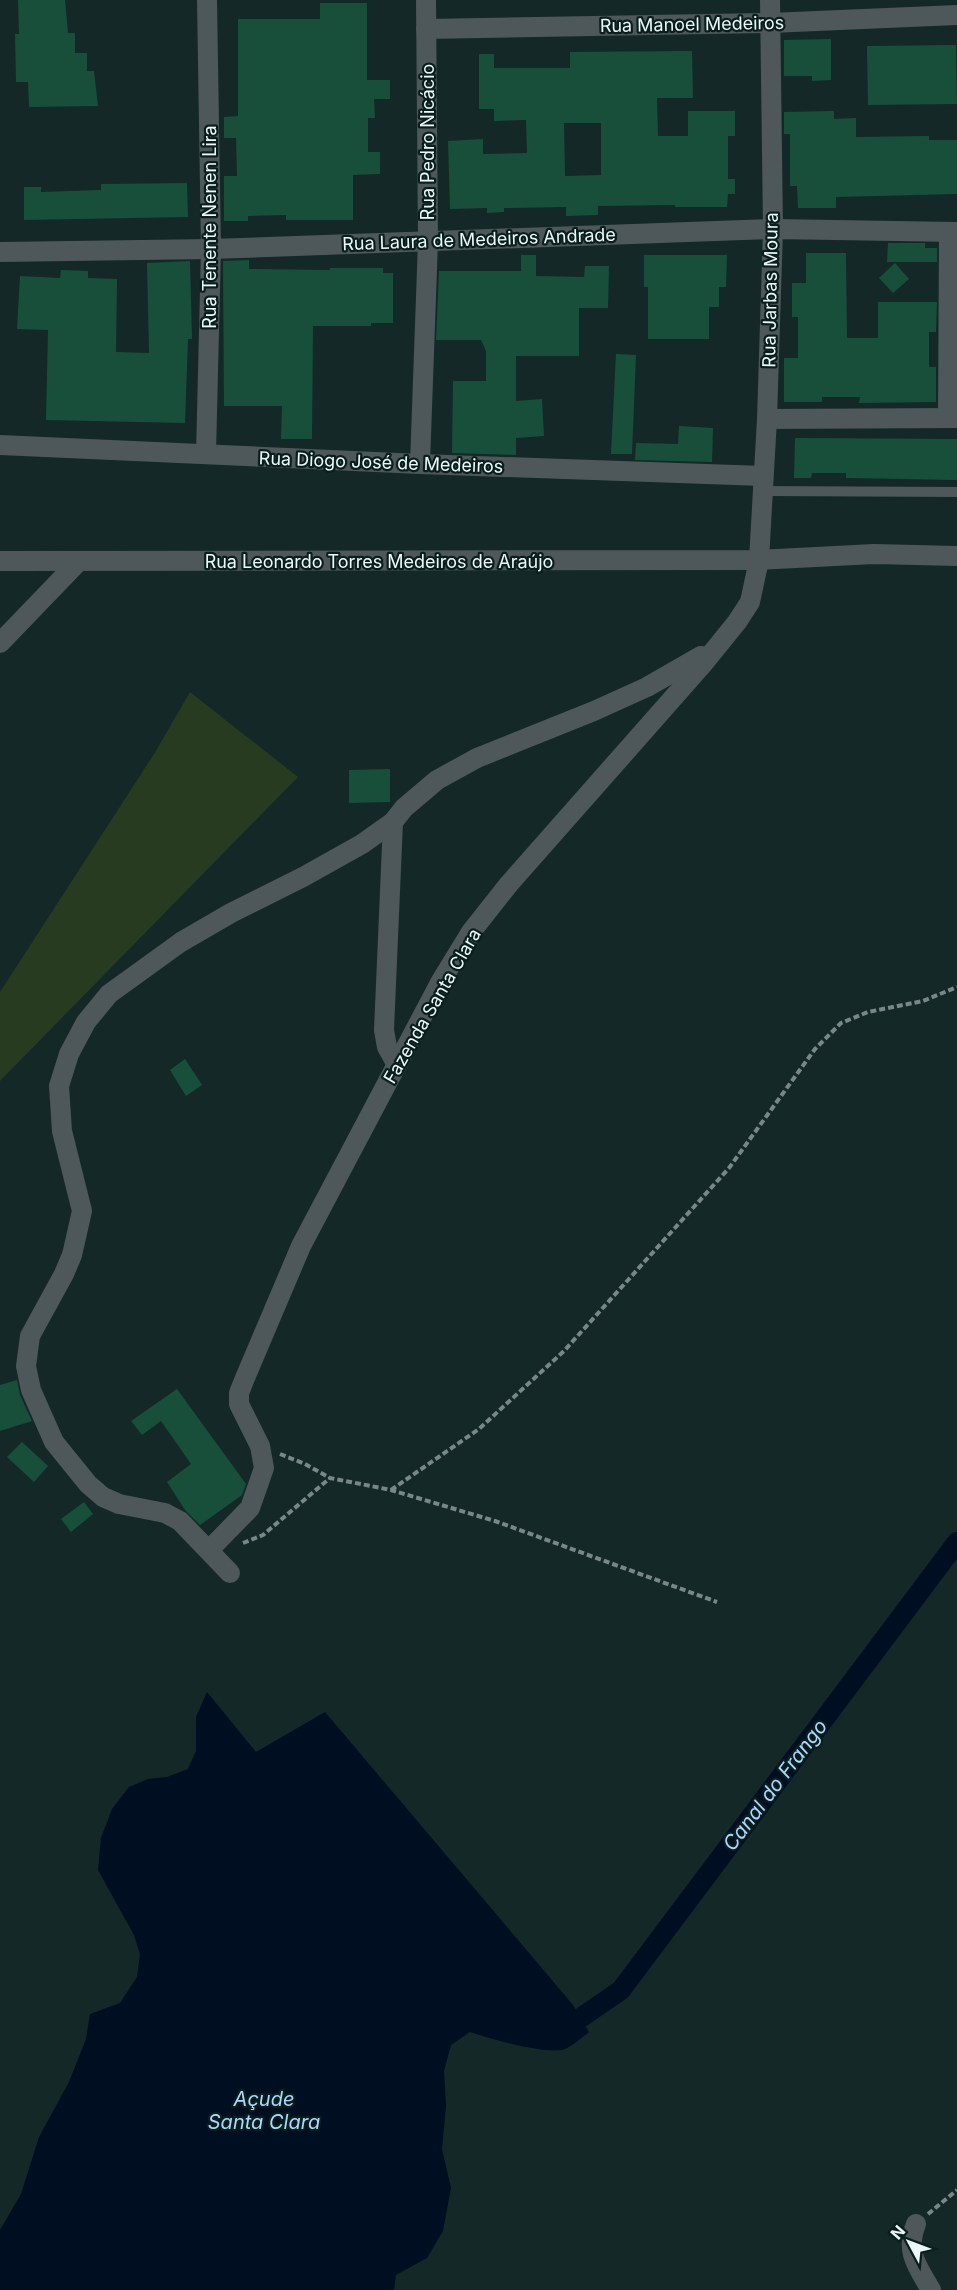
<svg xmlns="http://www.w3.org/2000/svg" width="957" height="2290" viewBox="0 0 957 2290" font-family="Inter,sans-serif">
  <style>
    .green { fill: #273b20 }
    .water { fill: #000e22 }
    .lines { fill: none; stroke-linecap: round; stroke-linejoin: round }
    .canal { stroke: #000e22; stroke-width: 20 }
    .building { fill: #184f3b; fill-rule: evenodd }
    .path { stroke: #788887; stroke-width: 4; stroke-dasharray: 6 3; stroke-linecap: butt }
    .service { stroke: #4e575a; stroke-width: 10 }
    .minor { stroke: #4e575a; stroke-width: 20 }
    .labels { text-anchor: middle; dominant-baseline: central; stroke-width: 4.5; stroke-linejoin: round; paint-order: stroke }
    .street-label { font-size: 18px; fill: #ebf8f7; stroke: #0a1e1e }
    .water-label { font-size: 20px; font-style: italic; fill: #aed7fe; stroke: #0a1e1e }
  </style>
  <rect width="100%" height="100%" fill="#142827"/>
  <polygon class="green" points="190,692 298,777 0,1081 0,992 154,754"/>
  <path class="water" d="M207,1692L256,1752L325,1712L573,2005L589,2032C582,2037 571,2048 562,2050C540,2053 491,2039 470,2032L451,2045L444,2071L446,2106L442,2149L451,2188L443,2231L427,2258L396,2275L394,2290H0V2230L21,2194L39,2137L69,2082L86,2039L90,2014L120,2003L137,1977L140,1954L134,1935L98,1870L101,1838L112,1809L129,1787L148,1779L167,1777L188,1769L196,1751V1717Z"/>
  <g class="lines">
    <polyline class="canal" points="582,2017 621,1990 957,1542"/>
  </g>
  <g class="building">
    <polygon points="18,0 65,0 68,33 75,33 75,53 87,53 87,71 94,71 98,106 29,107 28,82 16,82 15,34 19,34"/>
    <polygon points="320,3 367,3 367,80 390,80 390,99 374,99 375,118 368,118 368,152 380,152 380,174 353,175 353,220 286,220 286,215 248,216 248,221 224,221 224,176 237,176 236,138 224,138 224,117 238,116 238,19 320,19"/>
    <polygon points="831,39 831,80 812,81 812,76 784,76 784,40"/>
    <polygon points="956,45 957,104 868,105 867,46"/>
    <path d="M692,51L693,98H657L658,136H688V111H735V136H728V179H735V194H728L727,207H675V205L598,206V215L566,216V207L504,208V212L487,213V208L450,209L448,141L483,139V154L527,153L526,120L494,121V109H479V54H494V68H570V52ZM564,123H601V175L565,176Z"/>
    <polygon points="834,111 834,119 856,118 856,137 929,136 929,140 957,140 957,194 836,197 836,208 798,208 797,186 790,186 790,134 784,134 784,112"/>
    <polygon points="187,183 188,217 24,220 24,187 41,187 41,192 101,190 101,184"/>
    <polygon points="888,243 925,243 925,248 937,248 937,262 887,262"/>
    <polygon points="806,253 846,253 847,338 878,338 878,302 937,302 936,332 929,332 929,367 936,367 936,402 859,403 860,397 822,397 822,402 784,402 784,358 798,358 798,317 792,317 792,283 806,283"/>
    <polygon points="521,255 536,255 536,276 584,277 585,266 609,266 608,308 579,308 579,356 516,356 516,401 542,399 544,436 516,438 516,455 452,453 453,381 486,381 486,351 481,340 436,340 439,271 521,271"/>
    <polygon points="644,255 727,255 726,287 719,287 719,307 709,307 709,339 648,339 648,287 644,287"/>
    <polygon points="249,260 249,269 330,270 330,268 383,268 383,273 393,273 393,323 371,323 371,326 313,326 312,439 281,439 282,406 224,406 223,261"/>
    <polygon points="190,261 192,339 188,339 185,423 46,420 48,330 17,329 20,276 60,278 61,270 88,271 88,278 117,279 116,352 149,353 147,263"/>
    <polygon points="895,263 909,279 893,293 879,278"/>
    <polygon points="616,354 636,355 632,454 611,454"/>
    <polygon points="679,426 713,428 712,462 635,460 636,443 678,444"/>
    <polygon points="795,438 957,439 957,480 846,478 846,473 812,473 811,478 794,478"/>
    <polygon points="390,769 390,802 349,803 349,770"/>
    <polygon points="185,1059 202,1085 186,1096 170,1070"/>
    <polygon points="17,1380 20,1395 32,1421 0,1431 0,1385"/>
    <polygon points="177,1389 246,1484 242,1495 200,1525 185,1510 167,1482 191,1464 161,1421 142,1435 131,1421"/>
    <polygon points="22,1442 48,1466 34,1482 7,1457"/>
    <polygon points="84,1502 93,1514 71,1532 61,1519"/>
  </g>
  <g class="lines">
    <g class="path">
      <polyline points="280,1454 305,1464 330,1478 391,1490 495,1521 717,1602"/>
      <polyline points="391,1490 479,1429 564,1351 729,1168 815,1049 841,1023 868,1012 923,1001 957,987"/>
      <polyline points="243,1543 263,1535 330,1478"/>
      <polyline points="928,2214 957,2190"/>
    </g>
    <polyline class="service" points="762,491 957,492"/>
    <g class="minor">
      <polyline points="426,29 770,23 957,15"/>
      <polyline points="0,252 211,249 773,229 957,232"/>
      <polyline points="948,418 949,233"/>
      <polyline points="767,419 957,418"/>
      <polyline points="0,445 420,464 763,476"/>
      <polyline points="206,454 211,249 207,0"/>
      <polyline points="420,464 428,241 426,0"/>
      <polyline points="0,561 759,560 874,554 957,556"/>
      <polyline points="0,643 78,562"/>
      <polyline points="393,822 384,1030 387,1047 397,1065"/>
      <polyline points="209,1550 250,1508 264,1468 260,1446 239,1404 239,1393 245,1378 301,1246 441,981 471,932 509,884 703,664 737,622 750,602 759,560 767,419 773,229 770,0"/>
      <polyline points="230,1573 180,1521 165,1513 119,1504 103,1497 88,1484 54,1442 31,1390 26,1366 30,1336 64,1274 72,1255 82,1211 62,1131 59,1086 69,1054 86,1022 109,994 181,942 231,913 303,877 362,844 393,822 404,808 437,780 477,758 594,711 647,687 701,656"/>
      <path d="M916,2224C905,2252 917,2266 931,2290"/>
    </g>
  </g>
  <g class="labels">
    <g class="street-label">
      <text transform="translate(692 24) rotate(-1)">Rua Manoel Medeiros</text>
      <text transform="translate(427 142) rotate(-90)">Rua Pedro Nicácio</text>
      <text transform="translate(209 227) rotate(-90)">Rua Tenente Nenen Lira</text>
      <text transform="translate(479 239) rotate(-2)">Rua Laura de Medeiros Andrade</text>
      <text transform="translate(770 290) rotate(-89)">Rua Jarbas Moura</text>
      <text transform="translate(381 462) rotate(2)">Rua Diogo José de Medeiros</text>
      <text x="379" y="561">Rua Leonardo Torres Medeiros de Araújo</text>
      <text transform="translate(432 1006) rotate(-60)">Fazenda Santa Clara</text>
    </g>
    <g class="water-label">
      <text transform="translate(775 1785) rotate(-53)">Canal do Frango</text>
      <text x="264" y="2099">Açude<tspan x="264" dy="23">Santa Clara</tspan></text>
    </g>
  </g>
  <g transform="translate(909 2242) rotate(311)" stroke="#0a1e1e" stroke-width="4.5" paint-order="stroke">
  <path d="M0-4.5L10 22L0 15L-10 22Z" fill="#ebf8f7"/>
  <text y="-9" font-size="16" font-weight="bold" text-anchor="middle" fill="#ebf8f7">N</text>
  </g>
</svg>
